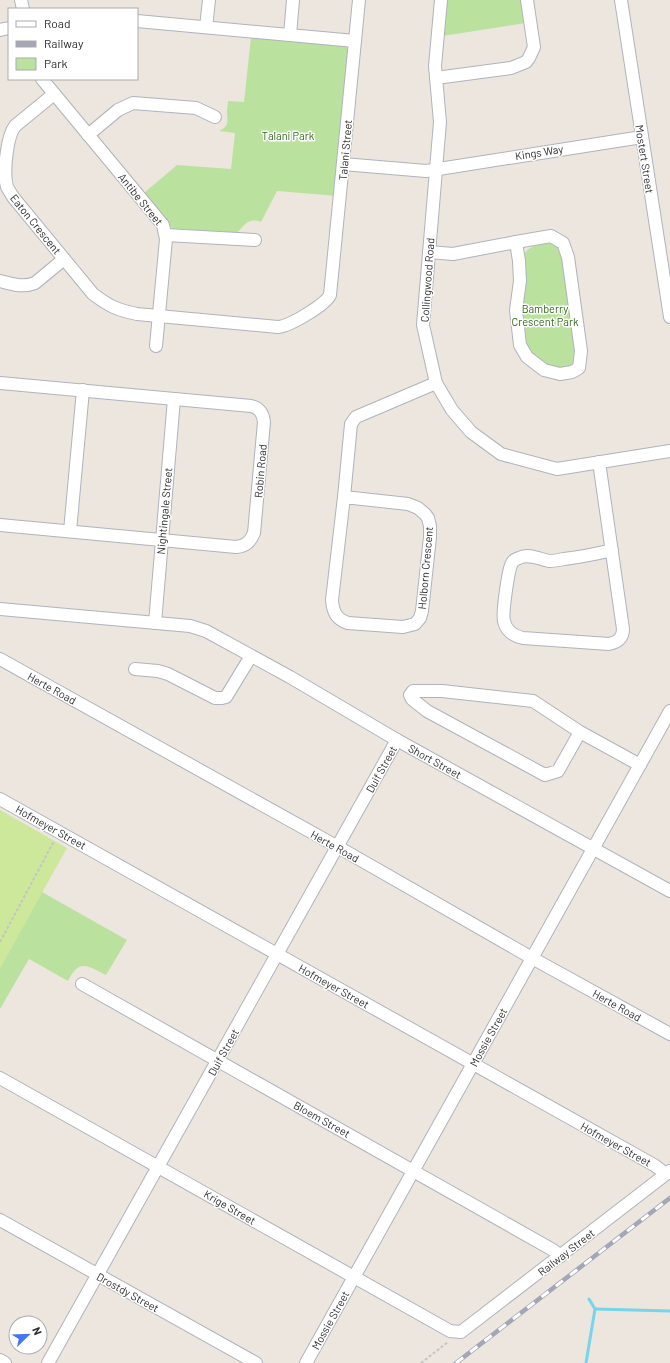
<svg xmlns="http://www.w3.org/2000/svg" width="670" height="1363" viewBox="0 0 670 1363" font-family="Barlow,sans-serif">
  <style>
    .green { fill: #bae29e }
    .pitch { fill: #cde89a }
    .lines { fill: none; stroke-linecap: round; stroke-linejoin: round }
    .stream { stroke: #76d5eb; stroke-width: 3 }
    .minor-casing { stroke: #afb3bc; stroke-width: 14 }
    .path { stroke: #c4c4c4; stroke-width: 2; stroke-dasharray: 3 2; stroke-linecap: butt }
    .minor { stroke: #fff; stroke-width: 12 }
    .rail-casing { stroke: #a2a6b6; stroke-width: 4.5 }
    .rail { stroke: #fff; stroke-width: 3; stroke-dasharray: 9; stroke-linecap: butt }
    .labels { text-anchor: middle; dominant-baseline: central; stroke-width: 3; stroke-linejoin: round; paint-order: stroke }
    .park-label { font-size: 11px; fill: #33681d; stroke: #fff }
    .street-label { font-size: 11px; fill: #2c2c2c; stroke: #fff }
  </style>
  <rect width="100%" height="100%" fill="#ede6df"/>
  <g class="green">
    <polygon points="446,0 523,0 526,23 443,36"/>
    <path d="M251,37L345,46L349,50L337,196L277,191L261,222C249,217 244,225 237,233L176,230L172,228L144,193L177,165L231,169L235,133L219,131C230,126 227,121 227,111C227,108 228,104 228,101L244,102Z"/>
    <path d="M552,243L558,246L561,253L577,352L575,367L552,369C546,365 536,361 532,355C514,333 522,282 524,255C529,244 542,245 552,243Z"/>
    <path d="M42,892L127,940L106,975C88,966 79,958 68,981L29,959L0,1009V968Z"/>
  </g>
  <polygon class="pitch" points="0,810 67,848 0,968"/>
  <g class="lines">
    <g class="stream">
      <polyline points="595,1309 670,1311"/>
      <polyline points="586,1363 595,1309 589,1299"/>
    </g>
    <defs>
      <g id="minor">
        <polyline points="21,0 23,9"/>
        <polyline points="441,0 435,66 440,122 423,325 436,383 452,410 471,432 501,454 557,469 670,451"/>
        <polyline points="621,0 670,317"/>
        <polyline points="137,21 355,41"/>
        <polyline points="206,27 209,0"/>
        <polyline points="0,30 9,28"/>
        <polyline points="290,35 293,0"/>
        <polyline points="436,78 511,68 526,62 529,58 534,47 527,0"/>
        <polyline points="42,79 163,225 166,239 156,346"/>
        <path d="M54,94L15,126C7,136 4,168 6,182L7,187L13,197L93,294C109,306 117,310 137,314L278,327C290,326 325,305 330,295L359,0"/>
        <polyline points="88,135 118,110 133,103 196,108 215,117"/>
        <polyline points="343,164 426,171 642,137"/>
        <polyline points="166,235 255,240"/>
        <polygon points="551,236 563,243 568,257 581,351 579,368 572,372 560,374 544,370 527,357 520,345 516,310 520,281 519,261 516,242"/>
        <polyline points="429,252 453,254 516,242"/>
        <path d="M0,281C12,284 23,288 35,283L64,259"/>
        <path d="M0,383L251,406C260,408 263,414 264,422L254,533C250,542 246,546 236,547L0,525"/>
        <path d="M599,462L623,629C623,638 618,642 609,644L523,638C514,636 506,631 504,621C502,614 508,570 512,563C513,561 516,559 519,558C528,553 539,559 549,561C554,561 559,560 564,559C581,557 596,554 612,550"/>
        <path d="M344,497L408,504L418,508L425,514L428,518L430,526V537L422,611L420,618L415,624L403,627L348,623C336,619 333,612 332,600Z"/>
        <polyline points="344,497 351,424 356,417 436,383"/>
        <polyline points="70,531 83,390"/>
        <polyline points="0,609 190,626 206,631 290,677 397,740 670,891"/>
        <polyline points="155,623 174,399"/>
        <polyline points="0,659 338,847 532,958 670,1034"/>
        <polyline points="135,669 158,671 168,674 215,698 222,698 226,697 251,656"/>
        <polyline points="580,732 533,701 442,691 413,691 410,695 412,699 427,711 545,775 558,771 580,732 640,765"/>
        <polyline points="0,799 654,1165 666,1174"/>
        <polyline points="82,984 553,1250 561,1256"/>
        <polyline points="0,1078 450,1331 461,1332 670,1171"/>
        <polyline points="0,1220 256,1363"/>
        <polyline points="0,1360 5,1363"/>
        <polyline points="48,1363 397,740"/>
        <polyline points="306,1363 670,711"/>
      </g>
    </defs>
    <use href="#minor" class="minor-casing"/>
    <g class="path">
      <polyline points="527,309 564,307"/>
      <polyline points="0,942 54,841"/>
      <polyline points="421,1363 448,1342"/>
    </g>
    <use href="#minor" class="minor"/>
    <defs>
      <polyline id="rail" points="456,1363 670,1198"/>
    </defs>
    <use href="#rail" class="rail-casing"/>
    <use href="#rail" class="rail"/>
  </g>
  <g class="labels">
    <g class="park-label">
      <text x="288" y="135">Talani Park</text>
      <text x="545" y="308">Bamberry<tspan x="545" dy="13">Crescent Park</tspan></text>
    </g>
    <g class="street-label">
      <text transform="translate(345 150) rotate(-85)">Talani Street</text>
      <text transform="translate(539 152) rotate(-9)">Kings Way</text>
      <text transform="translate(645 159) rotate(81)">Mostert Street</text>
      <text transform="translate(141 199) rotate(51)">Antibe Street</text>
      <text transform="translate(36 224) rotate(51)">Eaton Crescent</text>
      <text transform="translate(427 280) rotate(-86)">Collingwood Road</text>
      <text transform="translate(260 471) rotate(-85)">Robin Road</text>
      <text transform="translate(164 511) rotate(-85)">Nightingale Street</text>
      <text transform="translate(425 568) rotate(-85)">Holborn Crescent</text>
      <text transform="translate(52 688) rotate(29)">Herte Road</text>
      <text transform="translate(435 761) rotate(29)">Short Street</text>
      <text transform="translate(381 769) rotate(-61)">Duif Street</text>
      <text transform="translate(51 827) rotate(29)">Hofmeyer Street</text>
      <text transform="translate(335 846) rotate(29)">Herte Road</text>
      <text transform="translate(334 986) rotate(29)">Hofmeyer Street</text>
      <text transform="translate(617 1005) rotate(29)">Herte Road</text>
      <text transform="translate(488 1037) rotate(-61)">Mossie Street</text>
      <text transform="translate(223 1052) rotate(-61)">Duif Street</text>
      <text transform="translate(322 1119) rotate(29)">Bloem Street</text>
      <text transform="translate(616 1144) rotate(29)">Hofmeyer Street</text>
      <text transform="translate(230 1207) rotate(30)">Krige Street</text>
      <text transform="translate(566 1252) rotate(-38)">Railway Street</text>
      <text transform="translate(128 1292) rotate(29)">Drostdy Street</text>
      <text transform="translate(330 1320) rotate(-61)">Mossie Street</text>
    </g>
  </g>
  <rect x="8" y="8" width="130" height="72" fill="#ffffff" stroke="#ababab"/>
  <rect x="16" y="21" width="20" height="6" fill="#ffffff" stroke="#ababab"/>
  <text x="44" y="28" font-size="12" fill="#2c2c2c">Road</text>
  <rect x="16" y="41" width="20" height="6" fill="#a2a6b6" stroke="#ababab"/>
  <text x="44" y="48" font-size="12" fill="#2c2c2c">Railway</text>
  <rect x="16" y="58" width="20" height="12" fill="#bae29e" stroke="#ababab"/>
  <text x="44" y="68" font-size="12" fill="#2c2c2c">Park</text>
  <g transform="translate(28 1335) rotate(67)"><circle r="19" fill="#ffffff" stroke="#ababab"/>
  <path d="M0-3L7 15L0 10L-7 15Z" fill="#4574f4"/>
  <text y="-6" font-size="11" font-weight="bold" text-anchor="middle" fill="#2c2c2c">N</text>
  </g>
</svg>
